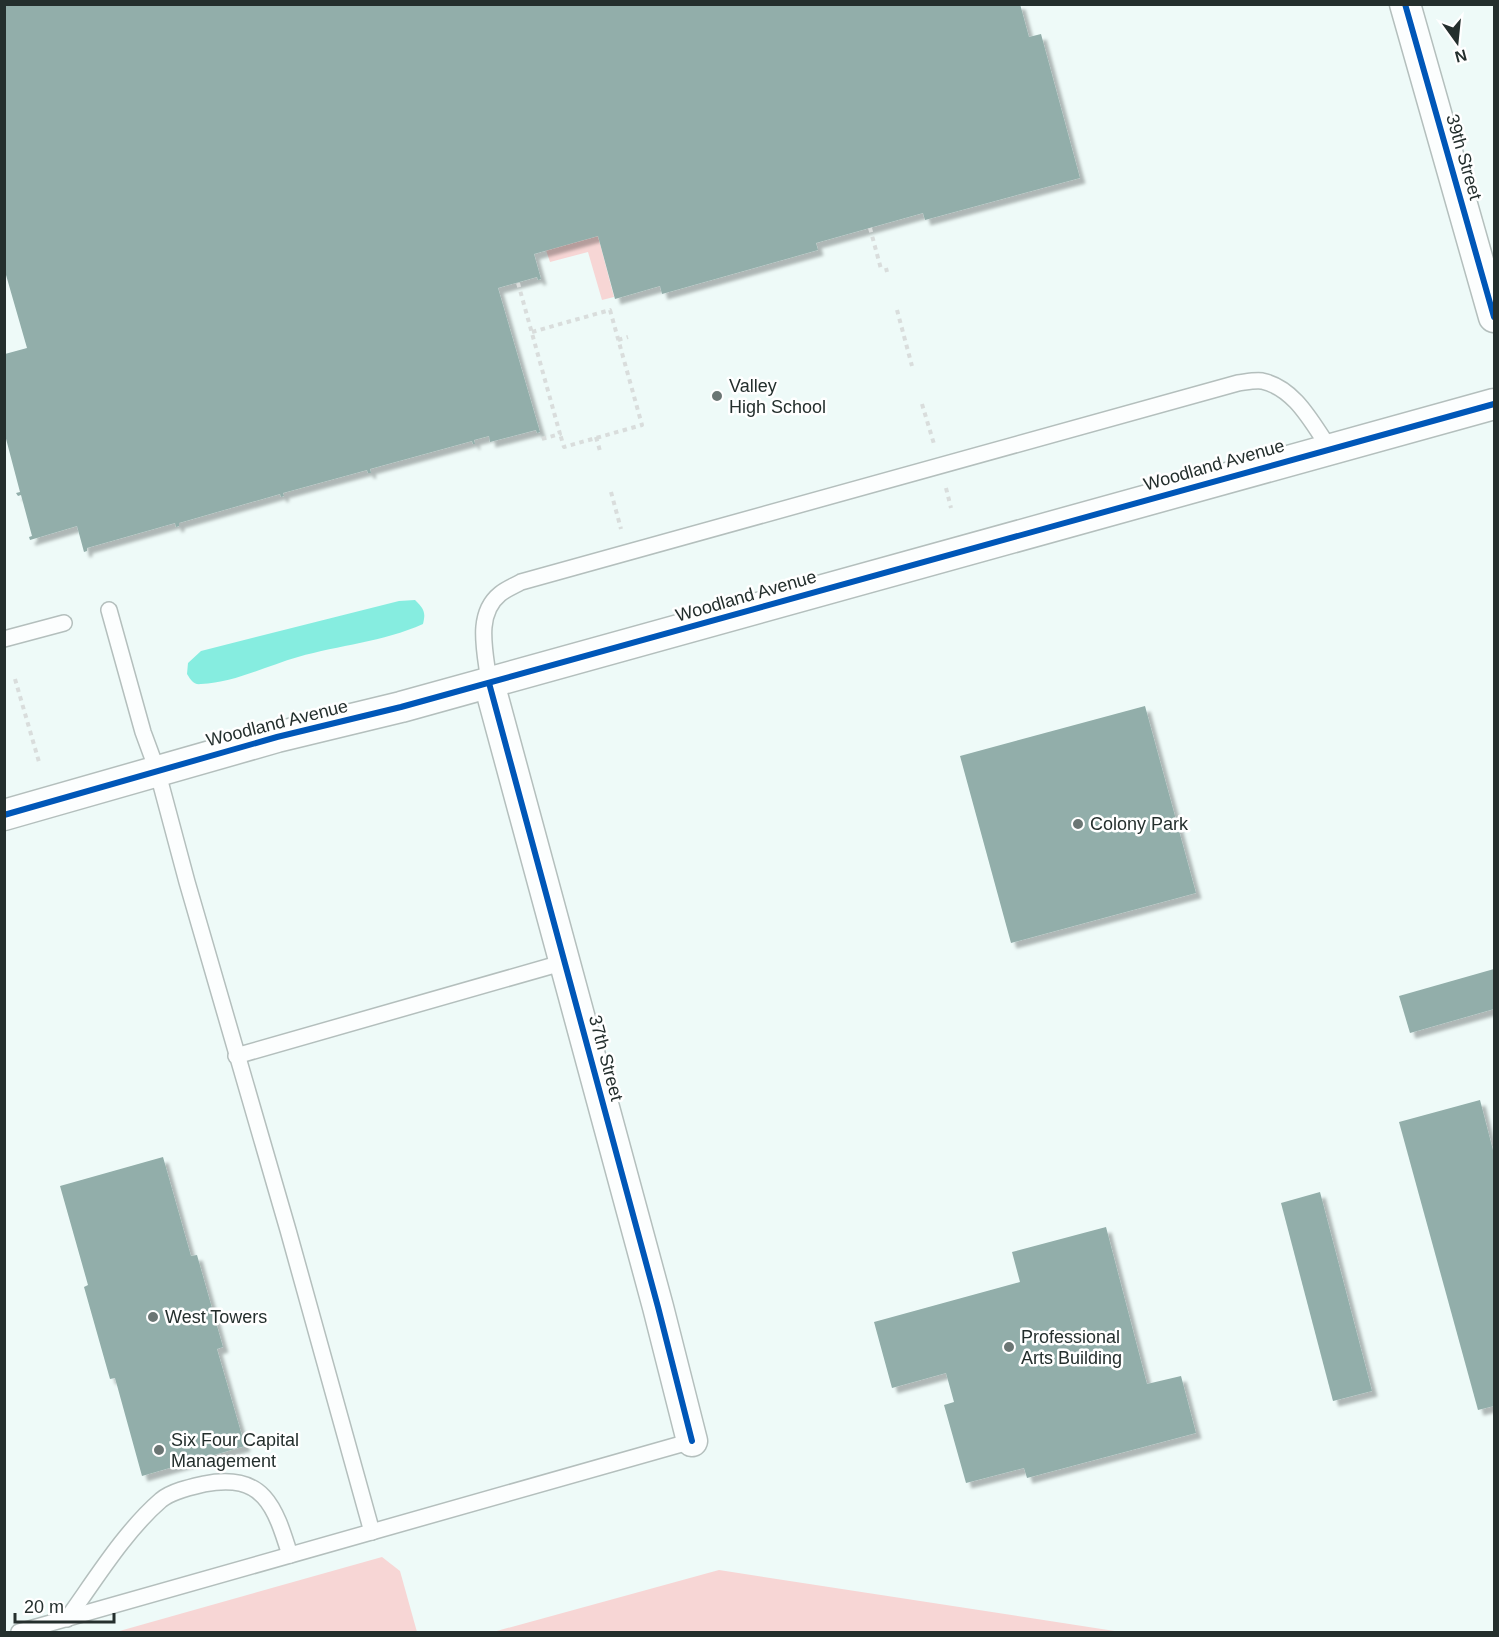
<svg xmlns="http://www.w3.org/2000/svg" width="1499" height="1637" viewBox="0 0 1499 1637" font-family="Helvetica,sans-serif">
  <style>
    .green { fill: #f7d6d5 }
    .water { fill: #86ede0 }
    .building { fill: #92aeaa; filter: url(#shadow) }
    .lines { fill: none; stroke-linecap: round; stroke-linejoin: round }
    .lane-casing { stroke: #b4bfbd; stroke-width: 18 }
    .street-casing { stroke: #b4bfbd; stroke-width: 33 }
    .path { stroke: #d9dddc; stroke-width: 4; stroke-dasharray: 4.5 4.5; stroke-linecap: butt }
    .lane { stroke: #fcfefe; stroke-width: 15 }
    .street { stroke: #fcfefe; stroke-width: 30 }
    .cycleway-casing { stroke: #fff; stroke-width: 10 }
    .cycleway { stroke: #0057b8; stroke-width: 6 }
    .poi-dot { fill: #6b7674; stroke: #fff; stroke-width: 2 }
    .labels { text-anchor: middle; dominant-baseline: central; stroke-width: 5; stroke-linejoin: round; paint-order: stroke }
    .street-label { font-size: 18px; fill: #242f2d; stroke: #fff }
    .poi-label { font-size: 18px; fill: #242f2d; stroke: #fff; text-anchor: start }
  </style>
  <defs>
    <filter id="shadow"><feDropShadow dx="5.5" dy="5.5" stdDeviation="1.5" flood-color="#0004"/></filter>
  </defs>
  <rect width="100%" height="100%" fill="#eefaf8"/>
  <g class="green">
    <polygon points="598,236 614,297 602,300 588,252 550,262 546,250"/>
    <polygon points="382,1557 400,1571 417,1632 116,1632"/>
    <polygon points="719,1570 1121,1632 493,1632"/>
  </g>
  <path class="water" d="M415,600C424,609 426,612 423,624C383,642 339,645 298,657C266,666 234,683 201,684C193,685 191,680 187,674L188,663L201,651L399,601Z"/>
  <g class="building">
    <polygon points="4,4 1020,4 1029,37 1041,34 1080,178 925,220 923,213 816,243 818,250 662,294 660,286 615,299 598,236 534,254 541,279 538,280 537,277 498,288 540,432 537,433 536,430 490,442 489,436 474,440 475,444 473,444 472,441 370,469 371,473 368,473 367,470 283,493 284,496 281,497 280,494 179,523 179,526 176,527 175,523 87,548 87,551 84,552 77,526 30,540 29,537 32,536 21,495 18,496 16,493 20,492 5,435 5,354 27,348 4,268"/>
    <polygon points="1145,706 1196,893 1011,943 960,756"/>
    <polygon points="1494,969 1494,1009 1410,1033 1399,996"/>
    <polygon points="1480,1100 1494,1154 1494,1406 1478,1410 1399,1122"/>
    <polygon points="163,1157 191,1256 197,1255 223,1347 217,1349 245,1446 142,1476 115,1378 110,1379 84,1287 88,1285 60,1186"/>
    <polygon points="1320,1192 1372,1391 1333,1401 1281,1203"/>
    <polygon points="1106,1227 1147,1384 1181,1376 1196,1433 1027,1478 1024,1468 966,1483 944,1405 954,1402 946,1373 892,1388 874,1322 1020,1282 1012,1252"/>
  </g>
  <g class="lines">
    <defs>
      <g id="lane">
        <polyline points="109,610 143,732 157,770 187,882 288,1230 372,1532"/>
        <polyline points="4,639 64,623"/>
        <path d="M489,683C486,654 474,615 500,594C506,589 514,586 521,582L1238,383C1246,382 1255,380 1262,381C1295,388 1312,423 1330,449"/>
        <polyline points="236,1056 565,962"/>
        <path d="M67,1619C95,1580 125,1531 161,1500C172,1491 191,1487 204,1484C264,1472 275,1507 290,1555"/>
        <polyline points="19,1632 692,1441"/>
      </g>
      <g id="street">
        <polyline points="1405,4 1494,317"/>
        <polyline points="489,683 658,1307 692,1441"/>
        <polyline points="4,815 277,737 401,707 1494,404"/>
      </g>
    </defs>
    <use href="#lane" class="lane-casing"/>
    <use href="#street" class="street-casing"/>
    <g class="path">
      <polyline points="870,228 881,269"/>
      <polyline points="886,268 887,272"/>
      <polyline points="518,283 560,434 538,440"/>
      <polyline points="897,310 912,366"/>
      <polyline points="532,332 610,310 642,425 564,447 560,434"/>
      <polyline points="618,340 628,337"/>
      <polyline points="922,404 934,444"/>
      <polyline points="596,437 600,451"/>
      <polyline points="946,488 951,508"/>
      <polyline points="611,492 621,529"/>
      <polyline points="15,679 39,762"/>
    </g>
    <use href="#lane" class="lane"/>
    <use href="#street" class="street"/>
    <defs>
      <g id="cycleway">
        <polyline points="1405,4 1494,317"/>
        <polyline points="489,683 658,1307 692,1441"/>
        <polyline points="4,815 277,737 401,707 1494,404"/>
      </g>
    </defs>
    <use href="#cycleway" class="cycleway-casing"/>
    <use href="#cycleway" class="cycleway"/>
  </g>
  <g class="poi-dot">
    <circle cx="717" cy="396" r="6"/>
    <circle cx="1078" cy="824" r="6"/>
    <circle cx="153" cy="1317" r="6"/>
    <circle cx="1009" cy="1347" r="6"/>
    <circle cx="159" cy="1450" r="6"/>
  </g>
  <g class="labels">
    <g class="street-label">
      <text transform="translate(1464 157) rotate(74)">39th Street</text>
      <text transform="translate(1214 465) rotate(-16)">Woodland Avenue</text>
      <text transform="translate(746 596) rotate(-16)">Woodland Avenue</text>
      <text transform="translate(277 723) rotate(-14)">Woodland Avenue</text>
      <text transform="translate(606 1058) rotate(75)">37th Street</text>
    </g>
    <g class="poi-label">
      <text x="729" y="386">Valley<tspan x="729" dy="21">High School</tspan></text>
      <text x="1090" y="824">Colony Park</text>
      <text x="165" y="1317">West Towers</text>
      <text x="1021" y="1337">Professional<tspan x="1021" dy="21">Arts Building</tspan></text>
      <text x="171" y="1440">Six Four Capital<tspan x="171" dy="21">Management</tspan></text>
    </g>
  </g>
  <rect width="1499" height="1637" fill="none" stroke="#242f2d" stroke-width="12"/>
  <g transform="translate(1457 42) rotate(165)" stroke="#ffffff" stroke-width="4.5" paint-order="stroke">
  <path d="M0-4.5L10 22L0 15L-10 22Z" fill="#242f2d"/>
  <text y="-9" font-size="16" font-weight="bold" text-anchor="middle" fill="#242f2d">N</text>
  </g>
  <path d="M15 1613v9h99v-9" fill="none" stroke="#242f2d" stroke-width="3"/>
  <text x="24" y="1613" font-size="18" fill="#242f2d" stroke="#ffffff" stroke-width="4.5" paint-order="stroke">20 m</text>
</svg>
